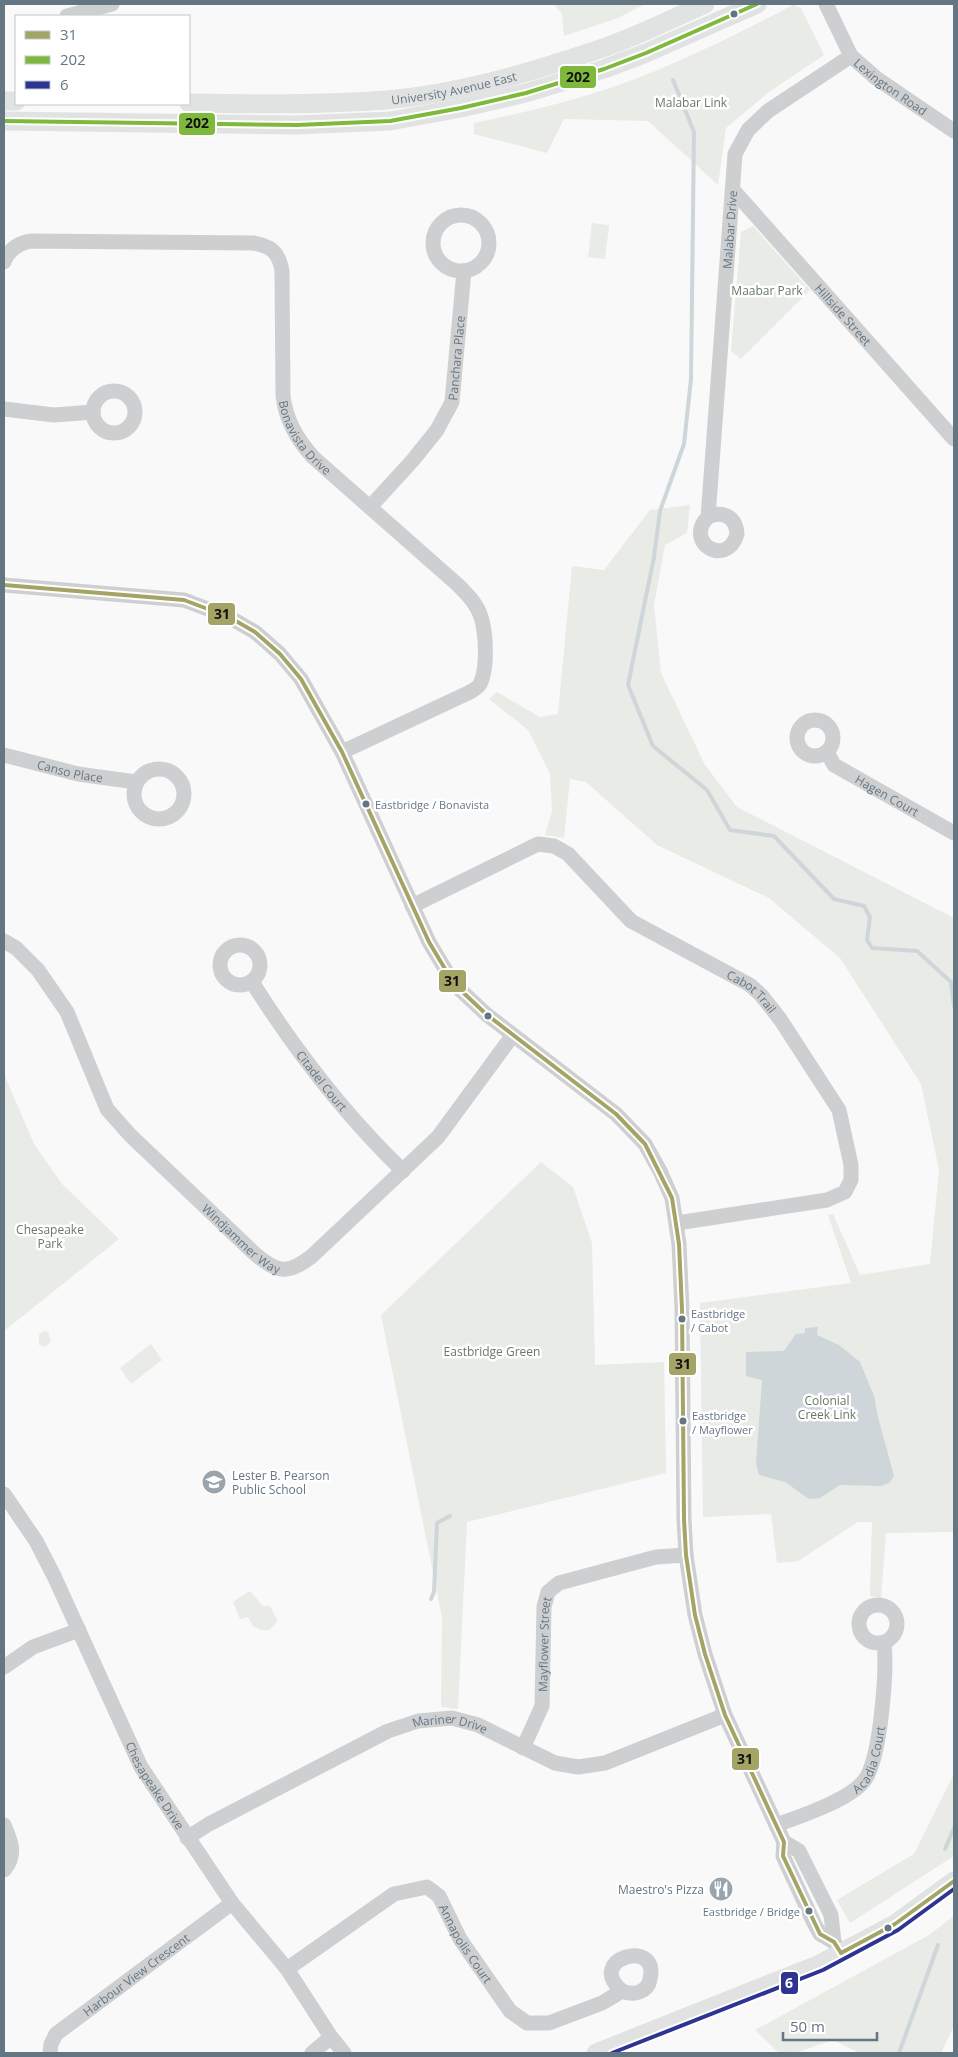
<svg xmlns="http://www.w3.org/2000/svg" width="958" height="2057" viewBox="0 0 958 2057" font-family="'Open Sans',sans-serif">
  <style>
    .green { fill: #e8ebe6 }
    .water { fill: #ced6d9 }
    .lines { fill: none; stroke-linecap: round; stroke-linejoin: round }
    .stream { stroke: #ced6d9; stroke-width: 4 }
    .minor { stroke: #cecfd0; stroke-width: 15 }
    .major { stroke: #e1e2e2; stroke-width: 19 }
    .bus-1-casing { stroke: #fff; stroke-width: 8 }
    .bus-2-casing { stroke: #fff; stroke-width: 8 }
    .bus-3-casing { stroke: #fff; stroke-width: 8 }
    .bus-1 { stroke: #a4a466; stroke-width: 4 }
    .bus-2 { stroke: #7eb93c; stroke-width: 4 }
    .bus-3 { stroke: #2e3491; stroke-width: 4 }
    .bus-dot { fill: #657683; stroke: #fff; stroke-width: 2 }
    .labels { text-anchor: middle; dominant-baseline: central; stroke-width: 5; stroke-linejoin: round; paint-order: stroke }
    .bus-label { font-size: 11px; fill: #657683; stroke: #fff; text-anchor: start }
    .street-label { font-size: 12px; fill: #657683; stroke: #fff }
    .park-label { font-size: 12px; fill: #687a64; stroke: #fff }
    .poi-label { font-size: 12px; fill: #657683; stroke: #fff; text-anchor: start }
    .line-badge { stroke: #fff; stroke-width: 2 }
    .badge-label { font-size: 14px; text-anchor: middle; font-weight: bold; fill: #fff }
    .pale-badge-label { font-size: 14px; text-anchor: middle; font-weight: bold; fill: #111 }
  </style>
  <rect width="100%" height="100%" fill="#f9f9f9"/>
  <g class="green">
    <polygon points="554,4 645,4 618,18 564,36 562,14"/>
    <path d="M793,5L801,8L824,55L769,92L726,128L718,185L648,121L564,119L547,153L474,134V123C528,112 583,99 635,79C689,58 741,32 793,5Z"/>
    <polygon points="592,223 609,225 605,259 588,257"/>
    <polygon points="753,226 810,290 741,359 731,351 741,232"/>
    <polygon points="690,505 687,533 665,545 654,605 661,673 705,765 737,807 954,918 954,1532 886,1533 881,1598 870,1596 872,1522 858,1522 798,1561 777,1563 771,1514 703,1517 700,1303 851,1283 828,1215 833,1214 860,1275 930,1264 939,1170 921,1084 840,958 769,898 657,845 586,782 570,779 564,838 545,835 552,811 550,774 528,730 489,699 497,692 540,717 558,714 572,566 604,570 650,510"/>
    <polygon points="4,1074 34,1144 62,1184 119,1239 4,1331"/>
    <polygon points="541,1162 573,1187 592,1243 595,1365 664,1362 666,1473 467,1522 458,1709 441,1707 442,1617 381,1315"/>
    <polygon points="44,1331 48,1332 51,1341 45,1347 39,1345 39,1334"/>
    <polygon points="151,1344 162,1360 131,1384 120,1368"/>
    <polygon points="250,1591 263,1606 270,1606 278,1621 269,1630 261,1630 253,1626 248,1617 240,1619 233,1602"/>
    <polygon points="954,1774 954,1856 850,1923 837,1900 914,1854"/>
    <polygon points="954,1916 954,2026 941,2053 859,2053 833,2040 795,2053 779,2053 755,2030 929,1935"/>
  </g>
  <polygon class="water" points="818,1327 817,1335 839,1345 860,1362 874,1396 878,1417 894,1476 889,1483 881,1486 840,1485 820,1498 809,1499 785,1482 759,1475 756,1463 762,1380 746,1376 746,1352 784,1351 796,1334 805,1333 805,1328"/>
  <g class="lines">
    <g class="stream">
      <polyline points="673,80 694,132 691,379 684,444 660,511 654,557 628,685 653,746 707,790 730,830 774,836 834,899 864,906 870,917 867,940 872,948 917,951 951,982 954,1006"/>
      <polyline points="431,1599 434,1592 437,1523 450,1516"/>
      <polyline points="945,1849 954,1828"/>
      <polyline points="899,2053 938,1945"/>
    </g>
    <g class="minor">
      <path id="s1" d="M826,4L851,56L876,78L954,131"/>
      <polyline points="67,16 112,4"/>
      <path id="s2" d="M734,191L954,439"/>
      <circle cx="461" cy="243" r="28"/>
      <path id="s3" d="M4,262C9,249 19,243 31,241L253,243C271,246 279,252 282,271L283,396C286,421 297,440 314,458L458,585C467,594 477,604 481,617C486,633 488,668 480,684C478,688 472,691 468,693L342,752"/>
      <circle cx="114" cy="412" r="21"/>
      <polyline points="4,409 54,415 93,412"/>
      <path id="s4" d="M370,507L413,460L437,430L452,402L464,271"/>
      <path id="s5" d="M708,517C723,510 736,517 737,534C727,569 683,542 708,517L735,154L748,130L768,111L851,56"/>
      <polyline points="4,585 184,600 229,617 255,632 280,654 301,679 342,752 429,942 454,984 486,1014 616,1114 645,1144 660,1171 672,1198 679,1244 682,1309 684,1519 686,1555 695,1615 705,1654 725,1715 784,1842 799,1851 831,1915 834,1942 841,1953"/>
      <circle cx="815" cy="738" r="18"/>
      <path id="s6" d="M827,752L834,765L954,833"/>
      <path id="s7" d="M4,755L78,774L136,782"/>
      <circle cx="159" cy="794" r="25"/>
      <path id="s8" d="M412,906L538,844L554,846L568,854L631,921L750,985L761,995L780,1019L839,1110L851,1165V1180L845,1192L827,1200L677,1223"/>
      <path id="s9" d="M4,941L16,948L38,970L67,1012L107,1109L130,1135L255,1254C278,1273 288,1275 312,1256L438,1137L513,1035"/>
      <circle cx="240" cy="965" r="20"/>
      <path id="s10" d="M252,982C295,1050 345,1115 403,1171"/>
      <path id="s11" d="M4,1494L36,1541L54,1576L141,1767L232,1903L287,1969L331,2037L344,2053"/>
      <circle cx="878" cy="1624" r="19"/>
      <polyline points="4,1667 33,1647 79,1630"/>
      <path id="s12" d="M523,1748L542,1706L544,1607L548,1592L559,1583L656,1557L686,1555"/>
      <path d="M4,1825C11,1841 17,1855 4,1870"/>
      <path id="s13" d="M776,1825C799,1817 849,1800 864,1781C881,1759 887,1670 884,1642"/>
      <path id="s14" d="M187,1838L209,1824L388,1731L418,1721L452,1718L478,1725L555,1763L578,1767L605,1763L725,1715"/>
      <polyline points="784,1842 783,1856 814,1923 820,1934 834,1942"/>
      <path id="s15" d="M287,1969L394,1894L427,1887L439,1896L460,1939L510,2011L527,2023H549L602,2003L622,1991C634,1996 648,1992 650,1979C660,1937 584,1959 622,1991"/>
      <path id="s16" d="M50,2053L51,2044L56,2034L232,1903"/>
      <polyline points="312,2053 331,2037"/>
    </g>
    <g class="major">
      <polyline points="4,101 16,101"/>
      <path id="s17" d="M189,103C254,104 321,105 386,100C457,94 529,73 597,50C634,38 669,20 705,4"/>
      <polyline points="4,121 297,125 390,121 461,108 526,93 604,69 646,53 757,4"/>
      <polyline points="596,2053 820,1964 895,1924 954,1881"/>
    </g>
    <defs>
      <g id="bus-1">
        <polyline points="4,585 184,600 229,617 255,632 280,654 301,679 342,752 429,942 454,984 486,1014 616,1114 645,1144 672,1198 679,1244 682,1309 684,1519 686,1555 695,1615 705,1654 725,1715 784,1842 783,1856 820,1934 834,1942 841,1953"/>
        <polyline points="841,1953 895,1924 954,1881"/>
      </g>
      <polyline id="bus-2" points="4,121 297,125 390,121 461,108 526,93 604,69 646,53 757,4"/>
      <polyline id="bus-3" points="612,2053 823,1970 898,1930 954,1889"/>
    </defs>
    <use href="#bus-1" class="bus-1-casing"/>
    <use href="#bus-2" class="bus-2-casing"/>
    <use href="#bus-3" class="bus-3-casing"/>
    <use href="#bus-1" class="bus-1"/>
    <use href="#bus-2" class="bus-2"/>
    <use href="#bus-3" class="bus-3"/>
  </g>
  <defs>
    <symbol id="school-disc" viewBox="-11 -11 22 22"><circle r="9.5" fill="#99a4ac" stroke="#fff"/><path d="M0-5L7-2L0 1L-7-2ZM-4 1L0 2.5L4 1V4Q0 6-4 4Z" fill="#fff"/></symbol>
    <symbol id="restaurant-disc" viewBox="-11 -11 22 22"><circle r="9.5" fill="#99a4ac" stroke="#fff"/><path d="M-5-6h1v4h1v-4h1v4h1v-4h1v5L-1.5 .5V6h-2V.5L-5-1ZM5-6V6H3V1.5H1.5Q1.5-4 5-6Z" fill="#fff"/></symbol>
  </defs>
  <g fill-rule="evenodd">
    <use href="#school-disc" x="200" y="1468" width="28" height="28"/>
    <use href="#restaurant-disc" x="707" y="1875" width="28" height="28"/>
  </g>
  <g class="bus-dot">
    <circle cx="734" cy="14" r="4.5"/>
    <circle cx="366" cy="804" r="4.5"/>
    <circle cx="488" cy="1016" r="4.5"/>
    <circle cx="682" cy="1319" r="4.5"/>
    <circle cx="683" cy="1421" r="4.5"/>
    <circle cx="809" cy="1911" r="4.5"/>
    <circle cx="888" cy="1928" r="4.5"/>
  </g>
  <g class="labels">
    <g class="bus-label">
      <text x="375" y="804">Eastbridge / Bonavista</text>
      <text x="691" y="1313">Eastbridge<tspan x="691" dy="14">/ Cabot</tspan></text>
      <text x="692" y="1415">Eastbridge<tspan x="692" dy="14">/ Mayflower</tspan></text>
      <text x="800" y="1911" text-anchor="end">Eastbridge / Bridge</text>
    </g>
    <g class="street-label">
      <text stroke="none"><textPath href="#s17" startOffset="266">University Avenue East</textPath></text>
      <text stroke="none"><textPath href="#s1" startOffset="108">Lexington Road</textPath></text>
      <text stroke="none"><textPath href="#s5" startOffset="402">Malabar Drive</textPath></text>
      <text stroke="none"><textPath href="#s2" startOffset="165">Hillside Street</textPath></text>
      <text stroke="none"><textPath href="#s4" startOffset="178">Panchara Place</textPath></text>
      <text stroke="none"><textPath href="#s3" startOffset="475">Bonavista Drive</textPath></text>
      <text stroke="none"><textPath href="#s7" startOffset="68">Canso Place</textPath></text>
      <text stroke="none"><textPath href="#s6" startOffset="76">Hagen Court</textPath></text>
      <text stroke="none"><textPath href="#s8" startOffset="405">Cabot Trail</textPath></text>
      <text stroke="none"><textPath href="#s10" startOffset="121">Citadel Court</textPath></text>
      <text stroke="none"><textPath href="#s9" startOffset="388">Windjammer Way</textPath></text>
      <text stroke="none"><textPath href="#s12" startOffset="108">Mayflower Street</textPath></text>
      <text stroke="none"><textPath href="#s14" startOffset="292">Mariner Drive</textPath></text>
      <text stroke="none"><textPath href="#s13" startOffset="121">Acadia Court</textPath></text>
      <text stroke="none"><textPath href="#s11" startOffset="329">Chesapeake Drive</textPath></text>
      <text stroke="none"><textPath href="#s15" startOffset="234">Annapolis Court</textPath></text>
      <text stroke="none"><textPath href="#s16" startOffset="120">Harbour View Crescent</textPath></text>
    </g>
    <g class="park-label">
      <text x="691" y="102">Malabar Link</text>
      <text x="767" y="290">Maabar Park</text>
      <text x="50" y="1229">Chesapeake<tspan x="50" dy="14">Park</tspan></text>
      <text x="492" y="1351">Eastbridge Green</text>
      <text x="827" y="1400">Colonial<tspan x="827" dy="14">Creek Link</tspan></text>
    </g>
    <g class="poi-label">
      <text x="232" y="1475">Lester B. Pearson<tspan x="232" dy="14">Public School</tspan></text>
      <text x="704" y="1889" text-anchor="end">Maestro's Pizza</text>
    </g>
  </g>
  <g class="line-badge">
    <rect x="559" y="65" width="38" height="24" rx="5" fill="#7eb93c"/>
    <rect x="178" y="112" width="38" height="24" rx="5" fill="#7eb93c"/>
    <rect x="207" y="602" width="29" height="24" rx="5" fill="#a4a466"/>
    <rect x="438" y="969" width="29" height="24" rx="5" fill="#a4a466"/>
    <rect x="668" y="1352" width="29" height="24" rx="5" fill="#a4a466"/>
    <rect x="731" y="1747" width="29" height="24" rx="5" fill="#a4a466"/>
    <rect x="780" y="1971" width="19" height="24" rx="5" fill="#2e3491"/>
  </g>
  <g class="badge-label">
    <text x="789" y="1988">6</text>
  </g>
  <g class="pale-badge-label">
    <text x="578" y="82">202</text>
    <text x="197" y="128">202</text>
    <text x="222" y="619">31</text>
    <text x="452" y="986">31</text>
    <text x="683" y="1369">31</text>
    <text x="745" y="1764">31</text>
  </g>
  <rect width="958" height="2057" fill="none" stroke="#657683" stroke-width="10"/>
  <rect x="15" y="15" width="175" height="90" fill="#ffffff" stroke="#c1c8cd"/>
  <rect x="25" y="31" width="25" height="8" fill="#a4a466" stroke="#c1c8cd"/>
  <text x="60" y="40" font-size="15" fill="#657683">31</text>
  <rect x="25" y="56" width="25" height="8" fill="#7eb93c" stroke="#c1c8cd"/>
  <text x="60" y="65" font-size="15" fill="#657683">202</text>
  <rect x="25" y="81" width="25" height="8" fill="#2e3491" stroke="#c1c8cd"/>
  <text x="60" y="90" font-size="15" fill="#657683">6</text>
  <path d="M783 2032v8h94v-8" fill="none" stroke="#657683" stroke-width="2.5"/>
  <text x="790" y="2032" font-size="15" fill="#657683" stroke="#ffffff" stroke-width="4" paint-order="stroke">50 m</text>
</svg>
